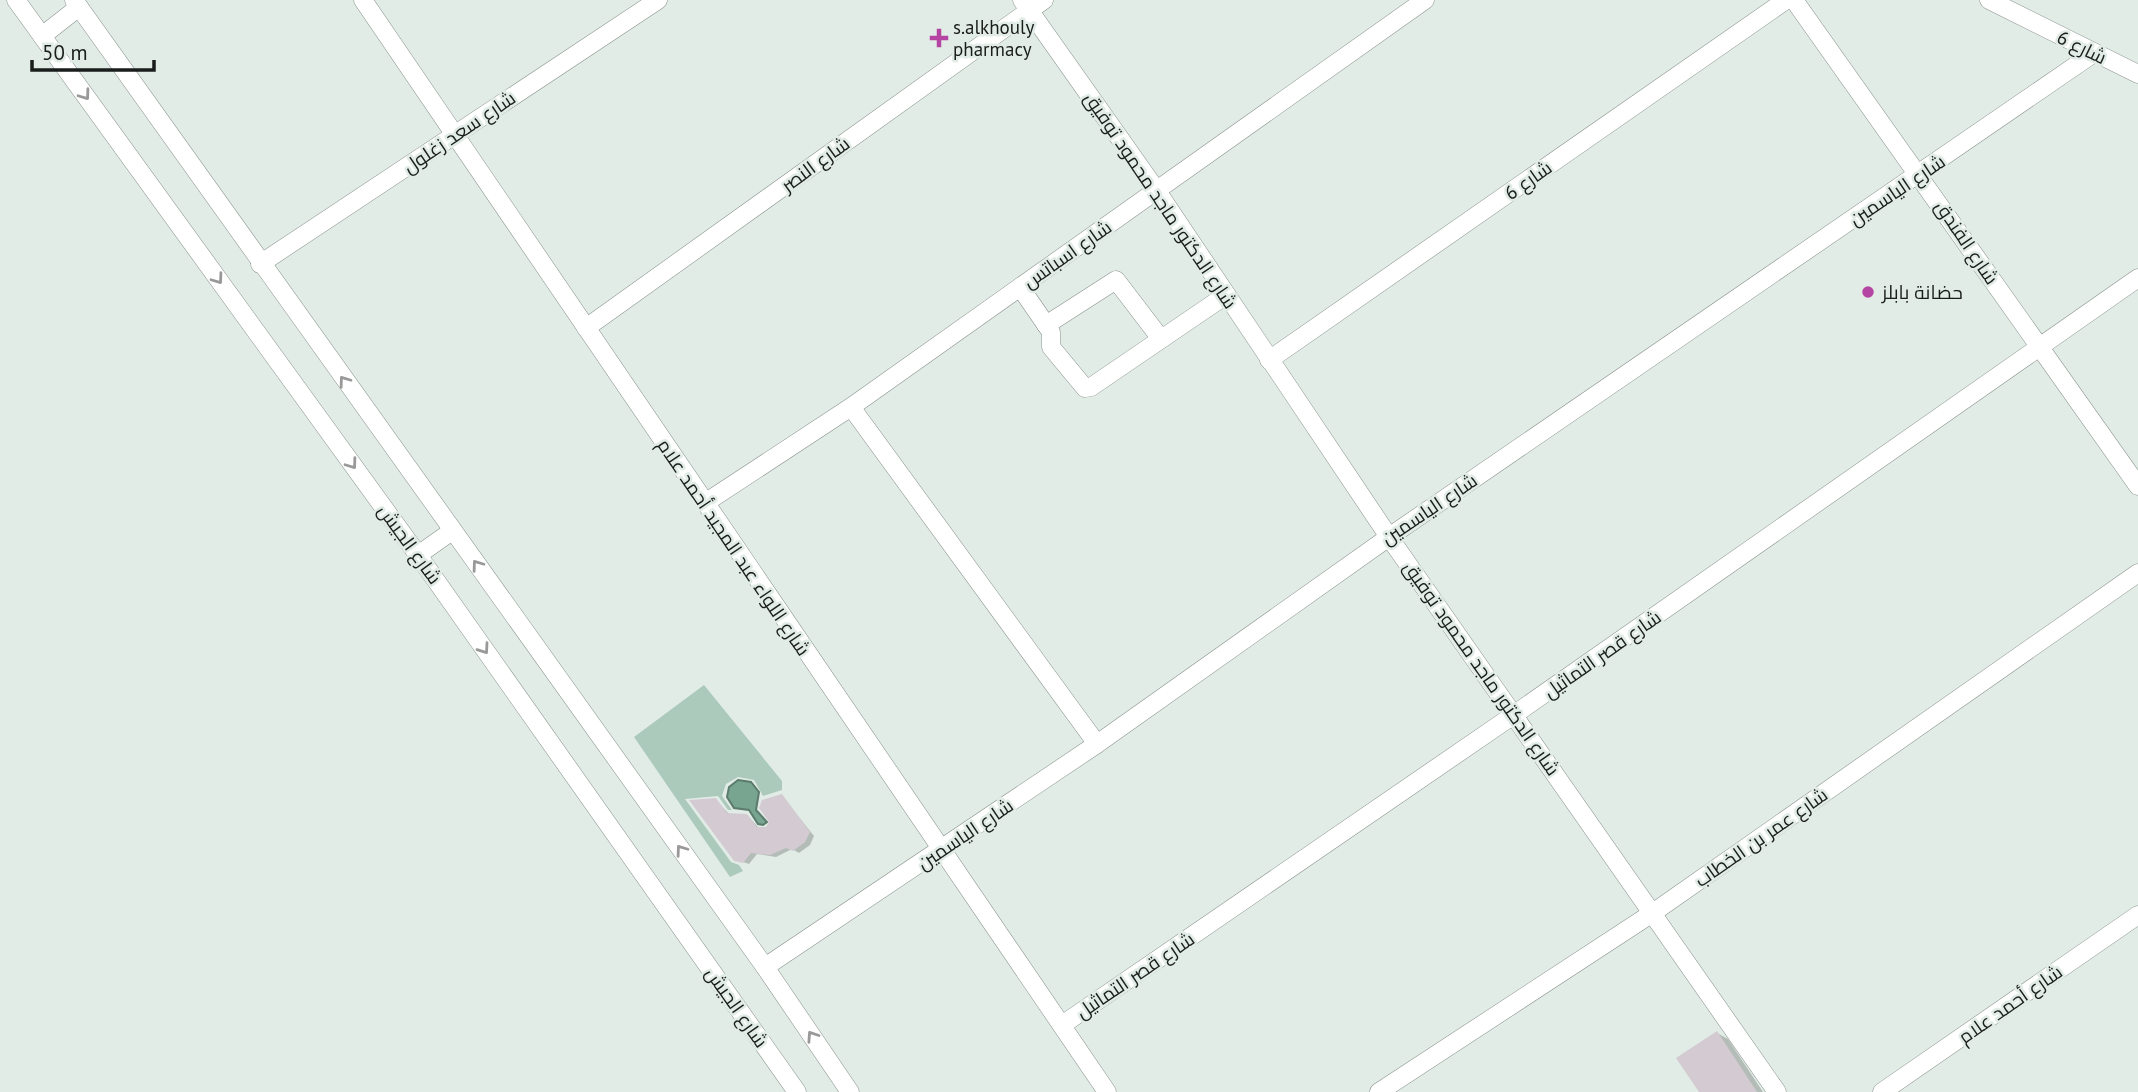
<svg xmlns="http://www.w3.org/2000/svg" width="2138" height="1092" viewBox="0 0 2138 1092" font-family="'PT Sans',Cairo,sans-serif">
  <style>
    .green { fill: #abcabb }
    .water { fill: #77a590; stroke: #5b7c6d; stroke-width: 2 }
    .shadow { fill: #0003 }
    .building { fill: #d3cbd1 }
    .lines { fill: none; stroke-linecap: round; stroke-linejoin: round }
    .minor-casing { stroke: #89928d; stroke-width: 19 }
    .minor { stroke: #fff; stroke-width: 18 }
    .oneway { stroke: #989998 }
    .poi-dot { fill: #b545a2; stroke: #e2ece7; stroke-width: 2.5 }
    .labels { text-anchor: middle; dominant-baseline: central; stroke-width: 5; stroke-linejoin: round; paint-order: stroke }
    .poi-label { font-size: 19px; fill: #191d1b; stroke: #e2ece7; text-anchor: start }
    .street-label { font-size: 19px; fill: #191d1b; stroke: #e2ece7 }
  </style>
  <rect width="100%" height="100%" fill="#e2ece7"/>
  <polygon class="green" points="704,685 782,781 782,790 763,796 754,780 738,777 726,784 722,796 732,810 728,810 718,796 685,799 731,862 739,865 743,871 730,877 634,737"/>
  <polygon class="water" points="738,780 751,782 759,792 756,810 767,822 763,825 758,824 749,810 734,808 727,797 729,787"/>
  <g class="shadow">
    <polygon points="782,796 814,836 810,845 799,853 792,849 776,857 757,854 749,864 735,859 716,800 730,815 747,815 760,829 767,829"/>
    <polygon points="1717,1033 1728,1039 1763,1092 1701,1092"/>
  </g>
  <g class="building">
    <polygon points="782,794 810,832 805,842 793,851 786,848 770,855 751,853 743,863 734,861 689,800 716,798 727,813 747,814 757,827 766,827 769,822 759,808 762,800"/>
    <polygon points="1717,1031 1757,1092 1699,1092 1676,1058"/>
  </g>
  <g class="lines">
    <defs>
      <g id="minor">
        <polyline points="16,0 418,555 797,1092"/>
        <polyline points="74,0 765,967 850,1092"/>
        <polyline points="363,0 1107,1092"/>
        <polyline points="1022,0 1157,191 1389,537 1777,1092"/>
        <polyline points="1794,0 2138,486"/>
        <polyline points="1989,0 2138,74"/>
        <polyline points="42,36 79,7"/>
        <polyline points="260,264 658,0"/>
        <polyline points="1020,287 1051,332 1051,347 1085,388 1091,387 1226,295"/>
        <polyline points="1046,325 1116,280 1161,339"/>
        <polyline points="586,328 1044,0"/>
        <polyline points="1269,360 1786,0"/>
        <polyline points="851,407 1097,744"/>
        <polyline points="705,503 851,407 1425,0"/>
        <polyline points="418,555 452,531"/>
        <polyline points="765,967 1097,744 1389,537 2094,53"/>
        <polyline points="1062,1025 1515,714 2138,278"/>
        <polyline points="1379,1092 1654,912 2138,573"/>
        <polyline points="1882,1092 2138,915"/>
      </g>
    </defs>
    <use href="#minor" class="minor-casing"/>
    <use href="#minor" class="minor"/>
  </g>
  <defs><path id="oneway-chevron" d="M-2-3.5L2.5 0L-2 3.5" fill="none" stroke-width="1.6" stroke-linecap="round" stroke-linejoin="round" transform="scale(1.75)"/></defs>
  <g class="oneway">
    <use href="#oneway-chevron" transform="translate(85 95) rotate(54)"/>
    <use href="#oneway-chevron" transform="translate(218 279) rotate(54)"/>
    <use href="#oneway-chevron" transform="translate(344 381) rotate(-126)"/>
    <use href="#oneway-chevron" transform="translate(352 464) rotate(54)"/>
    <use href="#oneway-chevron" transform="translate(477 565) rotate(-126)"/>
    <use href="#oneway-chevron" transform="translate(484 649) rotate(55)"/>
    <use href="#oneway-chevron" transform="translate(681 850) rotate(-126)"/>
    <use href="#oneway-chevron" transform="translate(812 1036) rotate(-124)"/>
  </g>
  <g class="poi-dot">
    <path d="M935.5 27.5h7v7h7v7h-7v7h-7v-7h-7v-7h7z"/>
    <circle cx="1868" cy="292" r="7"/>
  </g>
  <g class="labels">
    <g class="poi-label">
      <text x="953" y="27">s.alkhouly<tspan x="953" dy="22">pharmacy</tspan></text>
      <text x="1882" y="292">حضانة بابلز</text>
    </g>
    <g class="street-label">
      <text transform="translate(2082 47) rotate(26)">شارع 6</text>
      <text transform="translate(459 132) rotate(-34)">شارع سعد زغلول</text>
      <text transform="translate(815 164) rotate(-36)">شارع النصر</text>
      <text transform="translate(1528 180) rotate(-35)">شارع 6</text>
      <text transform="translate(1897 190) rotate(-34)">شارع الياسمين</text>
      <text transform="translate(1161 200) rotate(56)">شارع الدكتور ماجد محمود توفيق</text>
      <text transform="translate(1967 242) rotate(56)">شارع الفندق</text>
      <text transform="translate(1067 254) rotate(-35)">شارع اسباتس</text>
      <text transform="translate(1429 509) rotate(-34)">شارع الياسمين</text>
      <text transform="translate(410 544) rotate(54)">شارع الجيش</text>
      <text transform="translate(734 547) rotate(56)">شارع اللواء عبد المجيد أحمد علام</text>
      <text transform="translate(1602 654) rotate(-35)">شارع قصر التماثيل</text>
      <text transform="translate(1482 668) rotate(55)">شارع الدكتور ماجد محمود توفيق</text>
      <text transform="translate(965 834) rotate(-34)">شارع الياسمين</text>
      <text transform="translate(1761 837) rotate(-35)">شارع عمر بن الخطاب</text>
      <text transform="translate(1135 975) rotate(-34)">شارع قصر التماثيل</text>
      <text transform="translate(2010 1004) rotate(-35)">شارع أحمد علام</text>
      <text transform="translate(737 1007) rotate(55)">شارع الجيش</text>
    </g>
  </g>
  <path d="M32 60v10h122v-10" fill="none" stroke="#191d1b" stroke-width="3.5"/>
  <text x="42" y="60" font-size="21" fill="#191d1b" stroke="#e2ece7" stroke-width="5" paint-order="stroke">50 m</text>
</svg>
